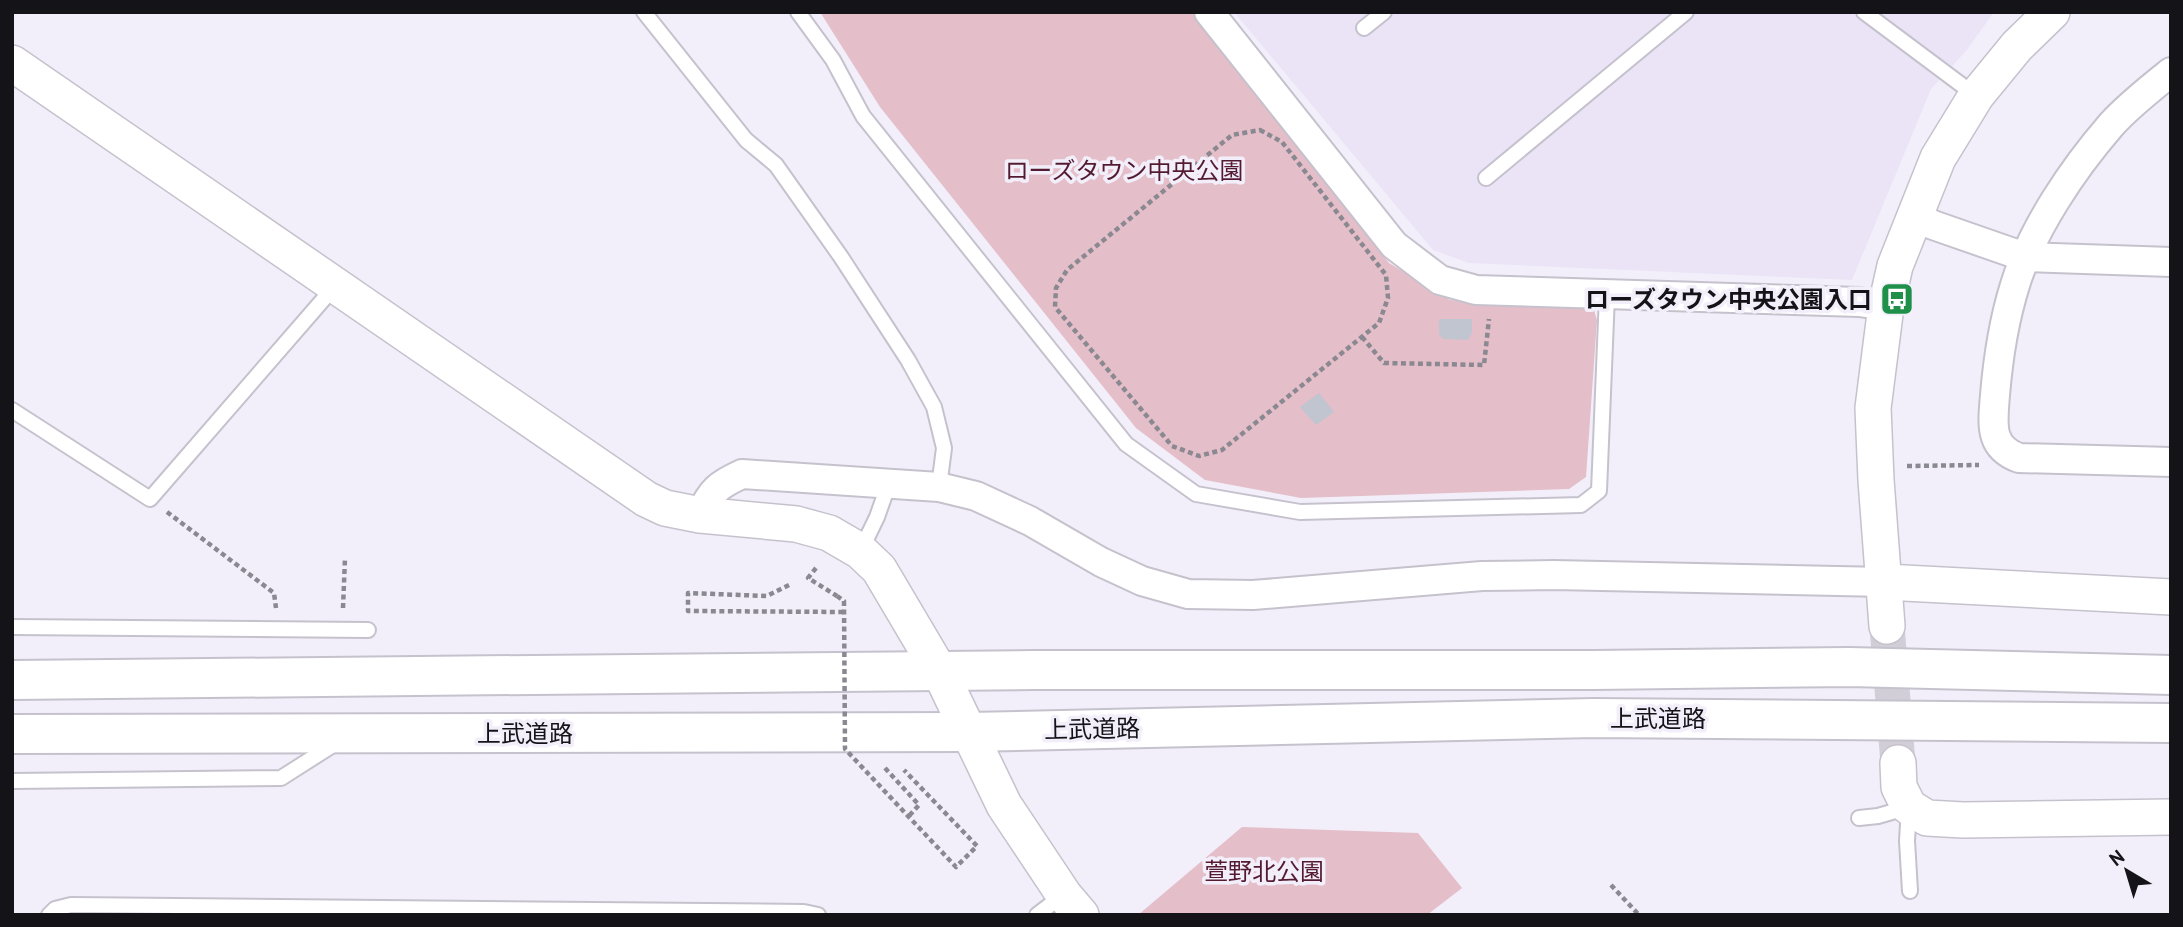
<svg xmlns="http://www.w3.org/2000/svg" width="2183" height="927" viewBox="0 0 2183 927" font-family="'PT Sans','Noto Sans JP',sans-serif">
  <style>
    .built { fill: #eae4f6 }
    .green { fill: #e4bec8 }
    .building { fill: #c1c5cf }
    .lines { fill: none; stroke-linecap: round; stroke-linejoin: round }
    .tertiary-tunnel { stroke: #d1ced8; stroke-width: 35; stroke-dasharray: 35 18; stroke-linecap: butt }
    .service-casing { stroke: #c6c2cd; stroke-width: 18 }
    .minor-casing { stroke: #c6c2cd; stroke-width: 32 }
    .tertiary-casing { stroke: #c6c2cd; stroke-width: 38 }
    .trunk-casing { stroke: #c6c2cd; stroke-width: 42 }
    .path { stroke: #8a8890; stroke-width: 4.5; stroke-dasharray: 5 3.5; stroke-linecap: butt }
    .service { stroke: #fff; stroke-width: 14 }
    .minor { stroke: #fff; stroke-width: 28 }
    .tertiary { stroke: #fff; stroke-width: 35 }
    .trunk { stroke: #fff; stroke-width: 38 }
    .path-bridge { stroke: #8a8890; stroke-width: 4.5; stroke-dasharray: 5 3.5; stroke-linecap: butt }
    .labels { text-anchor: middle; dominant-baseline: central; stroke-width: 7; stroke-linejoin: round; paint-order: stroke }
    .park-label { font-size: 24px; fill: #541a31; stroke: #f2effa }
    .poi-label { font-size: 24px; font-weight: bold; fill: #141317; stroke: #f2effa; text-anchor: end }
    .street-label { font-size: 24px; fill: #141317; stroke: #f2effa }
  </style>
  <rect width="100%" height="100%" fill="#f2effa"/>
  <polygon class="built" points="1234,12 1994,12 1966,51 1931,89 1852,280 1469,263 1433,250"/>
  <g class="green">
    <polygon points="820,12 1191,12 1389,263 1450,300 1593,307 1597,320 1586,477 1569,489 1301,498 1205,480 1136,428 880,107"/>
    <polygon points="1242,827 1418,833 1462,888 1427,915 1138,915"/>
  </g>
  <g class="building">
    <polygon points="1439,319 1472,319 1472,333 1468,340 1443,339 1439,334"/>
    <polygon points="1319,393 1334,412 1316,425 1300,407"/>
  </g>
  <g class="lines">
    <polyline class="tertiary-tunnel" points="1887,626 1898,763"/>
    <defs>
      <g id="service">
        <polyline points="644,12 746,140 776,165 841,257 908,360 934,407 944,448 939,487"/>
        <polyline points="798,12 833,60 863,116 1126,444 1196,494 1300,512 1581,505 1599,491 1607,295"/>
        <polyline points="1864,12 1975,95"/>
        <polyline points="1364,28 1384,12"/>
        <polyline points="1486,178 1686,12"/>
        <polyline points="12,410 150,499 335,286"/>
        <polyline points="861,550 877,517 889,483"/>
        <polyline points="12,627 368,630"/>
        <polyline points="12,781 281,778 336,743"/>
        <polyline points="1859,818 1878,816 1909,807 1907,841 1910,891"/>
        <polyline points="49,915 55,909 71,905 804,912 818,915"/>
        <polyline points="1037,915 1063,895"/>
      </g>
      <g id="minor">
        <polyline points="1209,12 1394,245 1440,280 1476,290 1859,302 1886,306"/>
        <path d="M2171,72C2151,88 2128,106 2111,125C2073,169 2032,229 2015,285C2004,320 1998,359 1995,395C1993,422 1988,447 2019,458L2171,462"/>
        <polyline points="1914,216 1933,225 2025,257 2171,262"/>
        <path d="M700,515C712,490 718,485 742,474L939,487L976,496L1030,521L1101,562L1142,581L1188,594L1253,595L1482,576L1554,575L1885,582"/>
      </g>
      <g id="tertiary">
        <polyline points="12,63 646,499 665,508 700,515 796,524 829,533 860,551 879,569 940,672 1004,805 1064,895 1081,915"/>
        <polyline points="1885,582 2171,597"/>
        <polyline points="1887,626 1876,480 1873,408 1886,306 1895,266 1938,158 1976,96 2017,46 2052,12"/>
        <polyline points="1898,763 1899,787 1909,807 1927,818 1963,820 2171,817"/>
      </g>
      <g id="trunk">
        <polyline points="12,680 1033,670 1593,670 1849,667 2171,675"/>
        <polyline points="12,734 969,732 1594,718 2171,723"/>
      </g>
    </defs>
    <use href="#service" class="service-casing"/>
    <use href="#minor" class="minor-casing"/>
    <use href="#tertiary" class="tertiary-casing"/>
    <use href="#trunk" class="trunk-casing"/>
    <g class="path">
      <polygon points="1260,130 1282,142 1386,275 1388,298 1379,323 1222,450 1199,456 1172,446 1055,307 1056,288 1067,270 1232,135"/>
      <polyline points="1362,337 1384,363 1484,365 1489,319"/>
      <polyline points="1907,466 1979,465"/>
      <polyline points="167,512 274,593 276,608"/>
      <polyline points="816,568 808,578 837,596"/>
      <polyline points="789,585 767,596 688,593 688,611 844,612"/>
      <polyline points="343,608 345,558"/>
      <polyline points="885,768 919,805 909,816"/>
      <polyline points="1611,885 1639,915"/>
    </g>
    <use href="#service" class="service"/>
    <use href="#minor" class="minor"/>
    <use href="#tertiary" class="tertiary"/>
    <use href="#trunk" class="trunk"/>
    <polyline class="path-bridge" points="837,596 844,601 845,749 956,867 977,846 904,770"/>
  </g>
  <defs>
    <symbol id="bus-square" viewBox="-11 -11 22 22"><rect x="-9" y="-9" width="18" height="18" rx="4" fill="#1f9049" stroke="#f2effa"/><path d="M-5-6H5V4H4V6H2V4H-2V6H-4V4H-5ZM-3.5-4V0h7V-4ZM-3.5 1.2v1.5H-2V1.2ZM2 1.2v1.5H3.5V1.2Z" fill="#fff"/></symbol>
  </defs>
  <g fill-rule="evenodd">
    <use href="#bus-square" x="1878" y="280" width="38" height="38"/>
  </g>
  <g class="labels">
    <g class="park-label">
      <text x="1124" y="170">ローズタウン中央公園</text>
      <text x="1264" y="871">萱野北公園</text>
    </g>
    <g class="poi-label">
      <text x="1872" y="299">ローズタウン中央公園入口</text>
    </g>
    <g class="street-label">
      <text x="1658" y="718">上武道路</text>
      <text transform="translate(1092 729) rotate(-1)">上武道路</text>
      <text x="525" y="733">上武道路</text>
    </g>
  </g>
  <rect width="2183" height="927" fill="none" stroke="#141317" stroke-width="28"/>
  <g transform="translate(2127 871) rotate(322)" stroke="#f2effa" stroke-width="5" paint-order="stroke">
  <path d="M0-5L12 26L0 18L-12 26Z" fill="#141317"/>
  <text y="-10" font-size="19" font-weight="bold" text-anchor="middle" fill="#141317">N</text>
  </g>
</svg>
